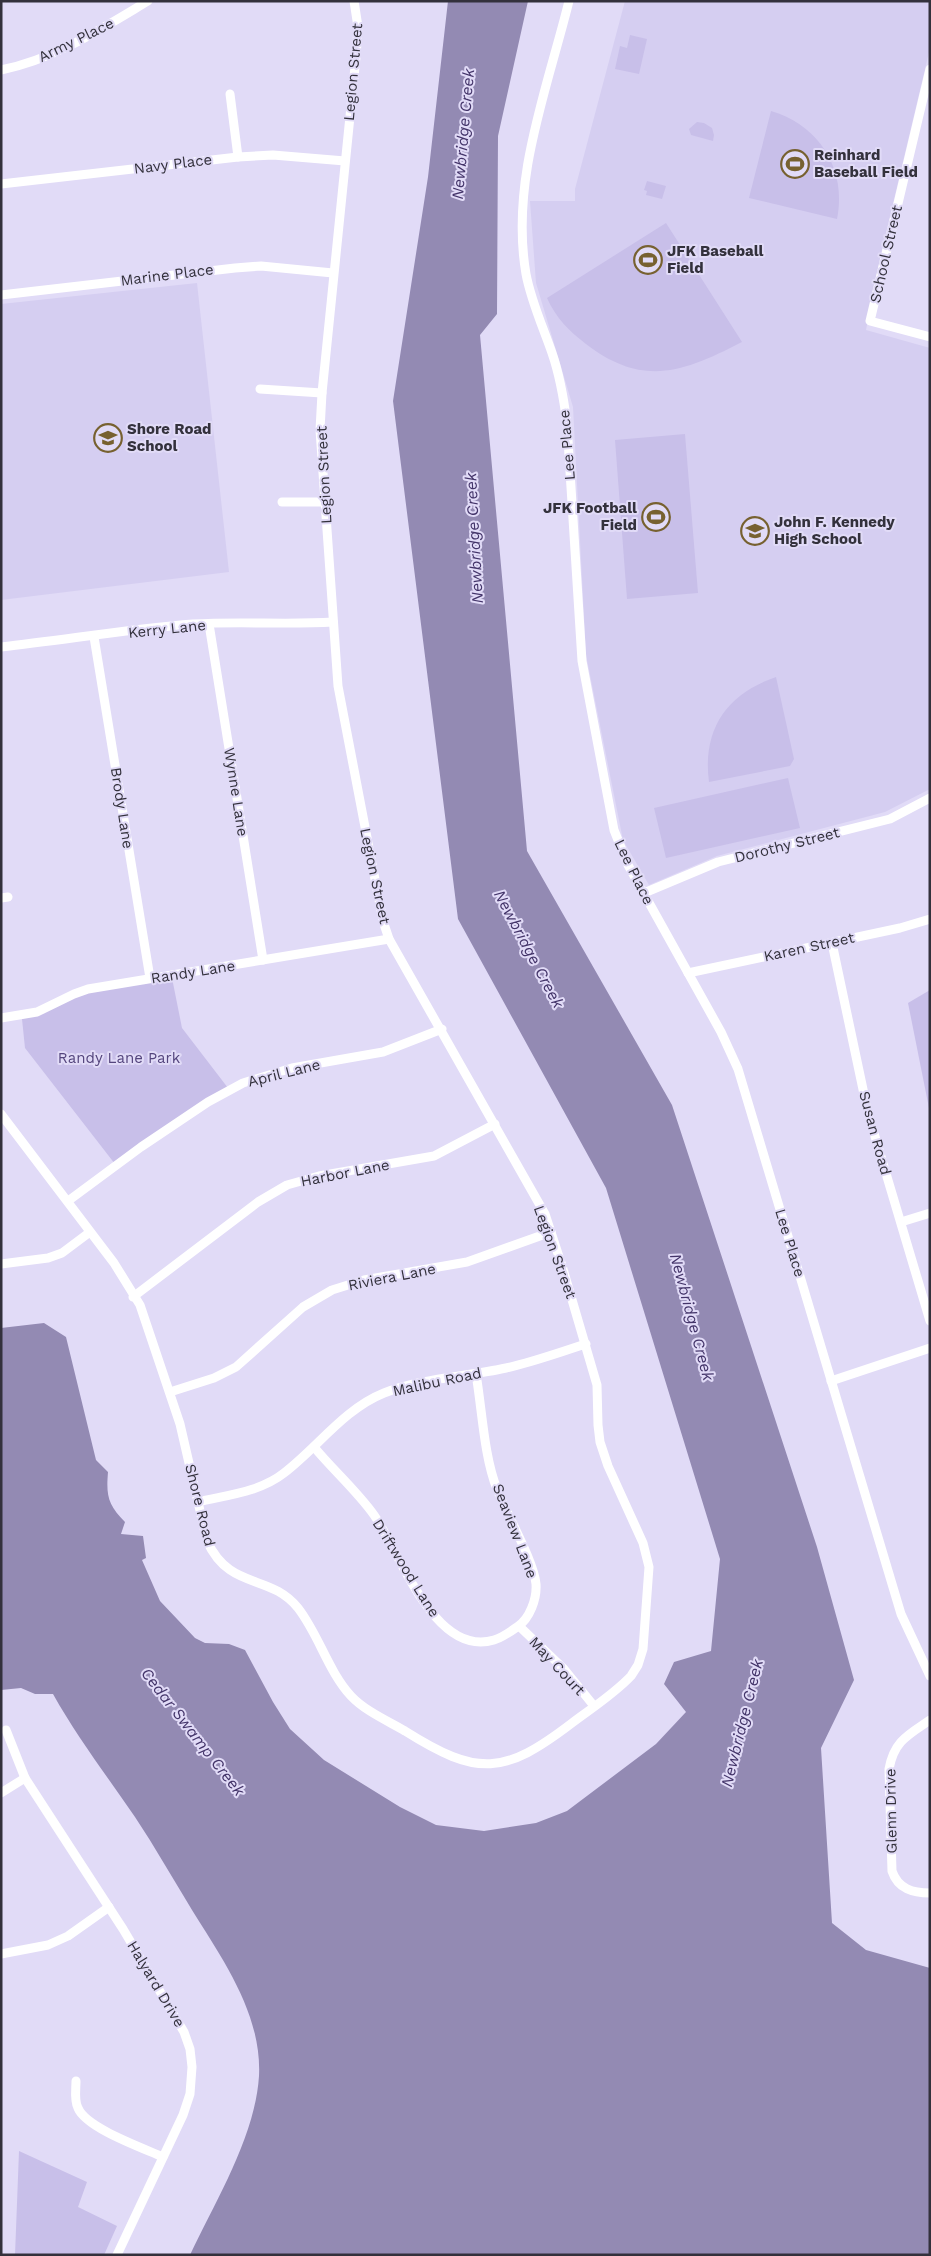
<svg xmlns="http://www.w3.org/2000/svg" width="931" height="2256" viewBox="0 0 931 2256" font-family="'Work Sans',sans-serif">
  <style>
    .built { fill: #d5cef1 }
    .green { fill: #c8bfe9 }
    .water { fill: #938ab3 }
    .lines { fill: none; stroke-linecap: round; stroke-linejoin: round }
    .street { stroke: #fff; stroke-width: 9 }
    .labels { text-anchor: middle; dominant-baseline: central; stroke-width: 4; stroke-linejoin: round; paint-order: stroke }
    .street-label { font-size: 15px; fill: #33313c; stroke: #e1dbf7 }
    .poi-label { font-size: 15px; font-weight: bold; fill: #33313c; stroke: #e1dbf7; text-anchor: start }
    .park-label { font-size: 15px; fill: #54457d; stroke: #e1dbf7 }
    .water-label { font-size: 16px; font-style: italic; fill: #433469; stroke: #e1dbf7 }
  </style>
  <rect width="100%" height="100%" fill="#e1dbf7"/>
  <g class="built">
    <polygon points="625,1 930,1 930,48 880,258 866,330 930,348 930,789 885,812 717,856 649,885 623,840 586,655 573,407 536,283 530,201 575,201 575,189"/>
    <polygon points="197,283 229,572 1,600 1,304"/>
  </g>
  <g class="green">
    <polygon points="630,35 647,39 639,74 615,69 620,46 627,48"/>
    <path d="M771,111C819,125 847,169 837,219L749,198Z"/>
    <polygon points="697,122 704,123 712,128 714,135 713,141 691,135 689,129"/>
    <polygon points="647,181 666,186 662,199 646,195 647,191 644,190"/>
    <path d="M666,223L742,342C684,372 643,388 586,344C569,331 556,318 547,298Z"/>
    <polygon points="685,434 698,593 627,599 615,440"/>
    <path d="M776,677L794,759L790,766L709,782C702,730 726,694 776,677Z"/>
    <polygon points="788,778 800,828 666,858 654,808"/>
    <polygon points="172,978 182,1028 228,1088 115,1164 25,1048 22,1019 90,991"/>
    <polygon points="930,990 930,1113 908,1003"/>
    <polygon points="19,2151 87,2182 78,2207 117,2226 104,2255 15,2255"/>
  </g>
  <path class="water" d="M448,1H528L498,136L497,314L480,335L527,851L672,1105L817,1547L854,1680L821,1748L832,1923L866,1950L930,1968V2255H190C216,2200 255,2137 259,2076C262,2014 223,1960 192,1910C173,1879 155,1847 135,1817C107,1776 77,1737 53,1694H35L21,1688L1,1690V1328L44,1323L66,1337L96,1460L108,1472C106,1496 108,1505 125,1522L121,1534L143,1536L146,1558L142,1560L160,1601L195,1638L205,1643L229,1644L245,1650L273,1702L290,1729L324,1760L400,1807L436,1825L484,1831L536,1823L567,1811L656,1744L686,1712L664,1684L674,1662L711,1651L720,1559L606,1188L458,919L393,401L428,177Z"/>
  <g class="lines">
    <g class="street">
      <path d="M569,1C547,90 510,181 526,274C531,301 543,327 552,353C560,376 564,400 567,424L582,661L614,830L628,865L721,1032L738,1069L901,1614L930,1676"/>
      <polyline points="930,69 870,321 930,337"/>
      <path d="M1,70C55,59 101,29 148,1"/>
      <polyline points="230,94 238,157"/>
      <polyline points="1,184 238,157 273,155 345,161"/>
      <polyline points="1,295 235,268 261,266 333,273"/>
      <polyline points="260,389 322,393"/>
      <polyline points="282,502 325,502"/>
      <polyline points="209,624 263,960"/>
      <polyline points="94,637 150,978"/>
      <path d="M1,647C65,640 129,629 193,624C240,621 287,625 333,622"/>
      <polyline points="644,893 718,862 890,819 930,798"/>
      <polyline points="1,898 8,897"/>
      <polyline points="832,943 868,1113 930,1321"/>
      <polyline points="688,973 900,928 930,919"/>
      <polyline points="1,1018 37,1012 74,994 88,989 389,939"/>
      <path d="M1,1114L114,1263L140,1305L180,1424L207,1541C230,1591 270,1573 298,1608C319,1635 328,1671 351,1696C365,1711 388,1721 405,1731C478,1777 504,1775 572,1723C592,1708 614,1694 631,1676L638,1665L643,1649L649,1567L643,1543L608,1466L600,1442L598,1425L597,1385L563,1269L545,1214L389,939L383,921L338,686L320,430L322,393L356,57L358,27L354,1"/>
      <polyline points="68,1201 141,1147 208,1102 243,1083 292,1068 383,1052 442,1029"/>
      <polyline points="901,1222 930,1213"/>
      <polyline points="1,1264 48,1258 62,1253 90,1232"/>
      <polyline points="133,1297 258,1202 287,1185 319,1176 434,1156 495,1124"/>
      <polyline points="831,1381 930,1348"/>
      <polyline points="170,1392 214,1378 236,1367 303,1307 332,1290 364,1280 467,1262 551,1232"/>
      <path d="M314,1447C333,1470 357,1491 374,1515C400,1552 434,1658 494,1640C501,1638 510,1632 517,1627C530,1619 537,1598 536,1584C534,1561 506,1513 497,1489C484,1457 482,1409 476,1374"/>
      <path d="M198,1502C227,1495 260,1492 284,1473C317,1448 344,1409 384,1393C422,1378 466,1377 506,1368C533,1362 560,1352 586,1344"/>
      <polyline points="519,1626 564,1669 594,1706"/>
      <path d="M930,1720C908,1735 894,1741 889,1769L892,1871C898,1889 913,1893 930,1893"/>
      <polyline points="6,1730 25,1778 123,1929 184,2032 190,2049 192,2067 190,2094 183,2115 117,2255"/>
      <polyline points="1,1793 25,1778"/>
      <polyline points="1,1954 48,1945 68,1936 109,1907"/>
      <path d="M76,2081C76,2089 74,2101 78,2108C86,2128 143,2148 163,2157"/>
    </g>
  </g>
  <defs>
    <symbol id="stadium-ring" viewBox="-11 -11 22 22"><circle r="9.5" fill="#e1dbf7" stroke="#776130" stroke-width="1.5"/><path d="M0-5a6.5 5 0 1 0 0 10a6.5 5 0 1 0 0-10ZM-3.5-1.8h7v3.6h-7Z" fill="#776130"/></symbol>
    <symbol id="school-ring" viewBox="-11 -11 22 22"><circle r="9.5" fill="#e1dbf7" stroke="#776130" stroke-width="1.5"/><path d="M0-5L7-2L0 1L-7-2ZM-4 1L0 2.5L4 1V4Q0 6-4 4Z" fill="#776130"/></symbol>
  </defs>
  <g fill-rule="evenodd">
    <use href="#stadium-ring" x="779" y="148" width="32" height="32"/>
    <use href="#stadium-ring" x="632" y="244" width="32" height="32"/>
    <use href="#school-ring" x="92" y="422" width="32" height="32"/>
    <use href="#stadium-ring" x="640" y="501" width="32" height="32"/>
    <use href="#school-ring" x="739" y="515" width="32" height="32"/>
  </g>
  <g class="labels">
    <g class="street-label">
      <text transform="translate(76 40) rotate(-26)">Army Place</text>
      <text transform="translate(353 72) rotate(-85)">Legion Street</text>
      <text transform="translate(173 164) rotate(-7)">Navy Place</text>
      <text transform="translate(886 254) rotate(-77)">School Street</text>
      <text transform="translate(167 275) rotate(-7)">Marine Place</text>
      <text transform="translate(567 445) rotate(-95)">Lee Place</text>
      <text transform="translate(324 475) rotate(-93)">Legion Street</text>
      <text transform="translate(167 629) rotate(-6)">Kerry Lane</text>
      <text transform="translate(236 792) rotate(81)">Wynne Lane</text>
      <text transform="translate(122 808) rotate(81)">Brody Lane</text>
      <text transform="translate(787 845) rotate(-14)">Dorothy Street</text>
      <text transform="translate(634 872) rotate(64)">Lee Place</text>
      <text transform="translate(375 876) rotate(78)">Legion Street</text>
      <text transform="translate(809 947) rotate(-12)">Karen Street</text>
      <text transform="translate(193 972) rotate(-9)">Randy Lane</text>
      <text transform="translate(284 1073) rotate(-14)">April Lane</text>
      <text transform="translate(875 1133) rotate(75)">Susan Road</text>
      <text transform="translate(345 1173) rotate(-11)">Harbor Lane</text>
      <text transform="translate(790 1243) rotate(73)">Lee Place</text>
      <text transform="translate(555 1252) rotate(70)">Legion Street</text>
      <text transform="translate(392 1277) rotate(-11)">Riviera Lane</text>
      <text transform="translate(437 1382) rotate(-12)">Malibu Road</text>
      <text transform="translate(200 1505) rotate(76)">Shore Road</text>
      <text transform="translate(515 1531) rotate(69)">Seaview Lane</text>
      <text transform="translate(406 1568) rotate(58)">Driftwood Lane</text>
      <text transform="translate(557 1666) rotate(47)">May Court</text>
      <text transform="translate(891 1811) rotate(-91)">Glenn Drive</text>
      <text transform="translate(156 1984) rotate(59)">Halyard Drive</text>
    </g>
    <g class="poi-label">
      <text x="814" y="155">Reinhard<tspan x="814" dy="17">Baseball Field</tspan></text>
      <text x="667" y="251">JFK Baseball<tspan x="667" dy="17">Field</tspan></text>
      <text x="127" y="429">Shore Road<tspan x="127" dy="17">School</tspan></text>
      <text x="637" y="508" text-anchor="end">JFK Football<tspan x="637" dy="17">Field</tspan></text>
      <text x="774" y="522">John F. Kennedy<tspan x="774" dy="17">High School</tspan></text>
    </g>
    <g class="park-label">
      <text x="119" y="1058">Randy Lane Park</text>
    </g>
    <g class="water-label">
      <text transform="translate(463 134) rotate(-85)">Newbridge Creek</text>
      <text transform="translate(474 538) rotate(-93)">Newbridge Creek</text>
      <text transform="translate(529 949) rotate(62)">Newbridge Creek</text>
      <text transform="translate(692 1317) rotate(75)">Newbridge Creek</text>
      <text transform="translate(742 1723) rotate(-76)">Newbridge Creek</text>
      <text transform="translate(193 1732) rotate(52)">Cedar Swamp Creek</text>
    </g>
  </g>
  <rect width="931" height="2256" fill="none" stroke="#33313c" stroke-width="5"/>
</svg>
